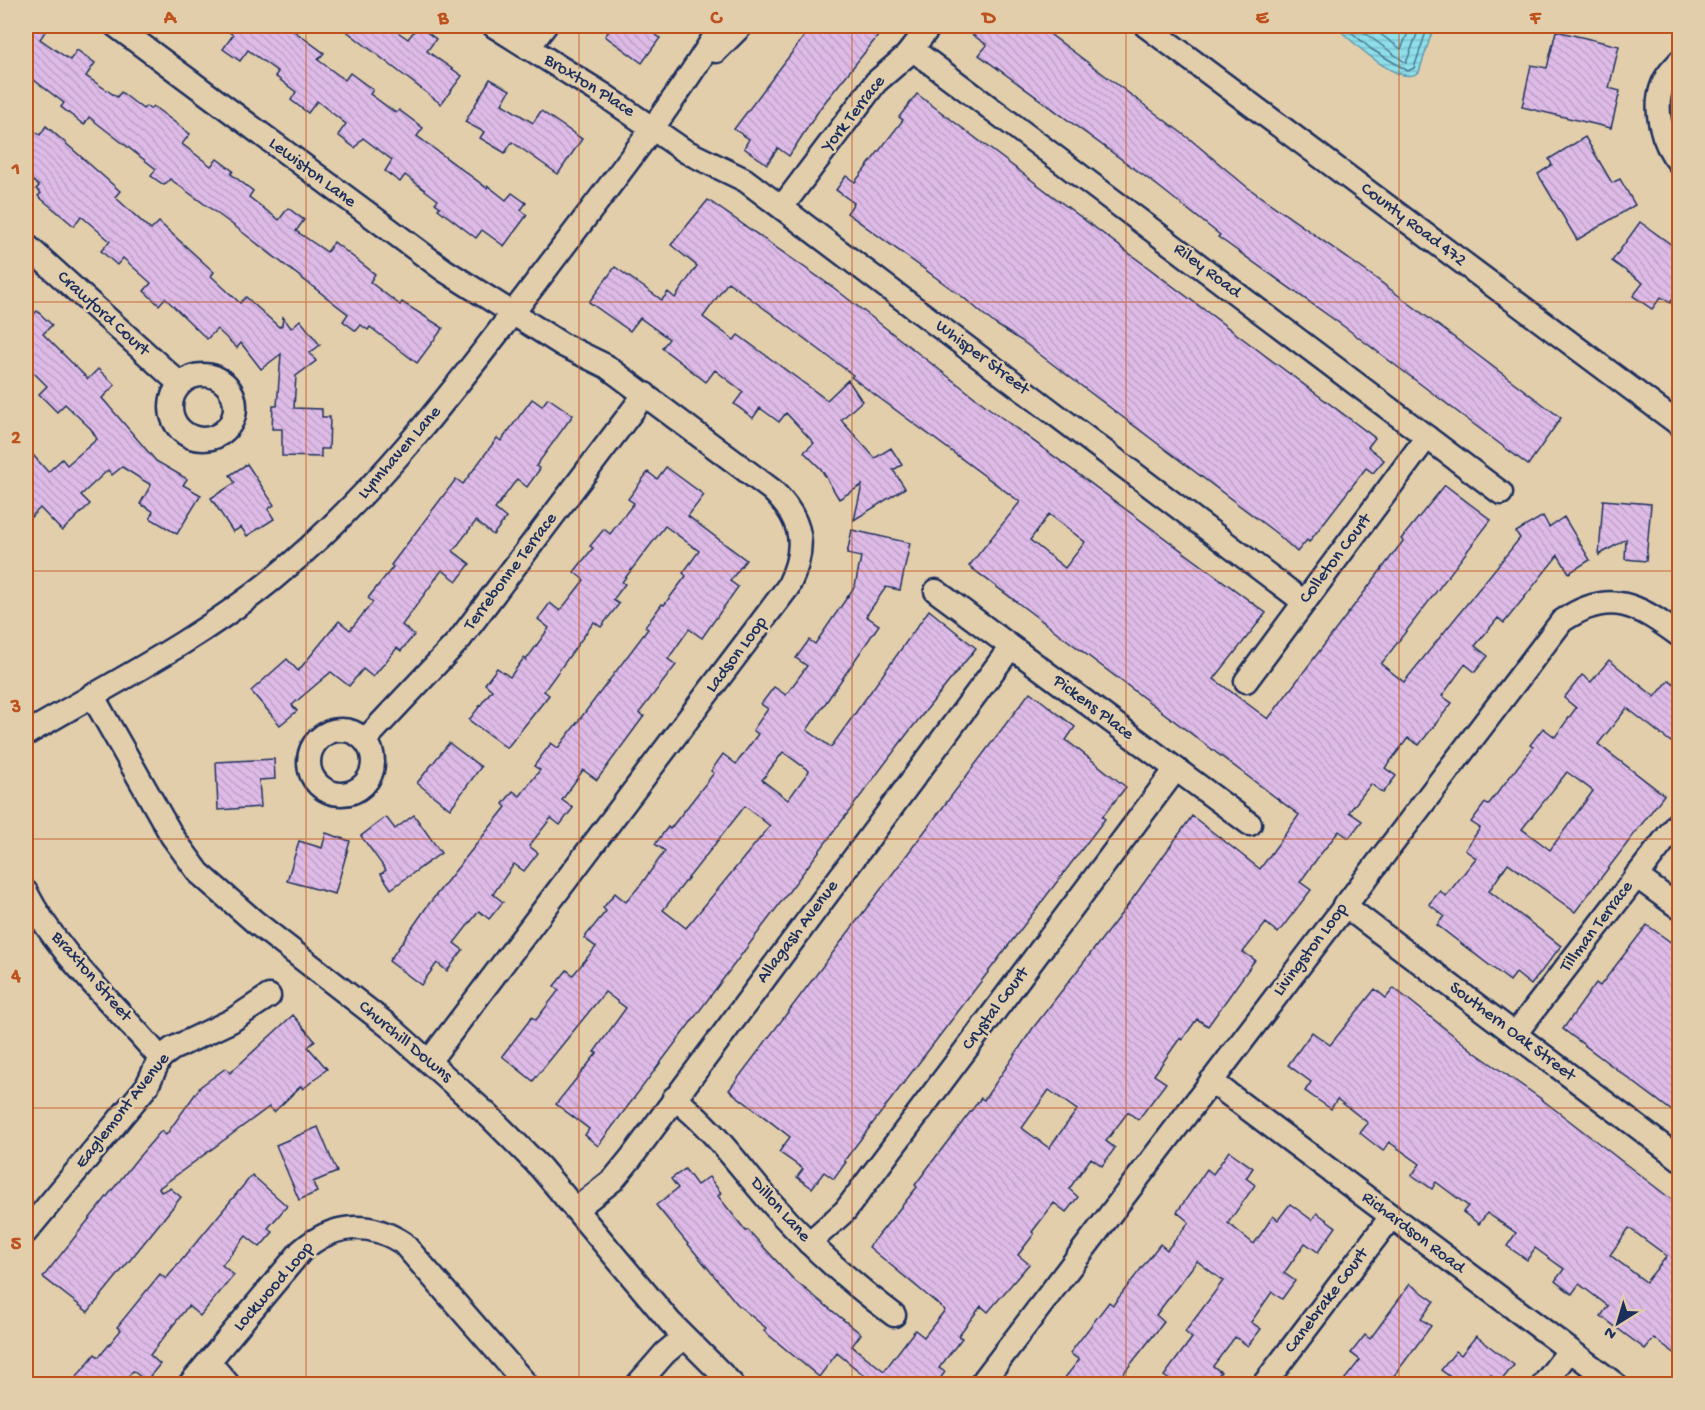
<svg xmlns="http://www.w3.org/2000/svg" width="1705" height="1410" viewBox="0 0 1705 1410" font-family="'Gochi Hand',sans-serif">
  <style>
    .water { fill: url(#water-rules); stroke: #6099b1; stroke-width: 1.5 }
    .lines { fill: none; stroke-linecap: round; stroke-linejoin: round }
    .shore { stroke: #497595; stroke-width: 1.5 }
    .building { fill: url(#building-back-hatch); stroke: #1b2f5e; stroke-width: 1.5; fill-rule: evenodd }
    .minor-casing { stroke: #1b2f5e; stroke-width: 27 }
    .minor { stroke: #e3ceac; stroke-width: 22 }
    .grid { fill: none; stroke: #bf511c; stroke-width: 1.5; stroke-opacity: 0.55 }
    .labels { text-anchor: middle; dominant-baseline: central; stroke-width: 5; stroke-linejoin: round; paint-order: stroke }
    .street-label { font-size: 18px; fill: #1b2f5e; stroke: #e3ceac }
    .neatline { fill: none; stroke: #bf511c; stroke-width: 2 }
    .grid-label { font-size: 20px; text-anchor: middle; font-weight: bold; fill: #bf511c }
  </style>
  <defs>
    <pattern id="water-rules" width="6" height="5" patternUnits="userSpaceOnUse" patternTransform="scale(1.5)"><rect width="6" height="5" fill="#8edfe8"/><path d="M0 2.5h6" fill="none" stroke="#7ac0c9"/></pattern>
    <pattern id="building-back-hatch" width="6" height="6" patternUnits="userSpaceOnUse" patternTransform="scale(1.5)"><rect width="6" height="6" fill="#debbe6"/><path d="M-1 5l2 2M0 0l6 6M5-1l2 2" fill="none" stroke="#bea1c8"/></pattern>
  </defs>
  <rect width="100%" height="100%" fill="#e3ceac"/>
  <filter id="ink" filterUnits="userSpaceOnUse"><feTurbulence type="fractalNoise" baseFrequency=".0167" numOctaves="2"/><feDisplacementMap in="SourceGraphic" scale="12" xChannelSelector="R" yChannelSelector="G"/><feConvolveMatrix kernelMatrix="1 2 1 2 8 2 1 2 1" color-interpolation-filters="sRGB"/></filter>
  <g filter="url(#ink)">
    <path class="water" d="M1335,26H1434L1419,72C1400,89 1351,40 1335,26Z"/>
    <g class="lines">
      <g class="shore">
        <polyline points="1344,26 1371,49 1408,71 1414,68 1428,26"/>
        <polyline points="1355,26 1406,63 1420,26"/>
        <polyline points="1369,26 1401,49 1411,26"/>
      </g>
    </g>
    <g class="building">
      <polygon points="26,26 49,26 40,39 70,60 77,50 95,63 86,76 117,97 121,92 143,109 146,106 150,109 153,106 190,134 182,144 211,166 217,159 233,171 231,174 253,191 249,197 279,220 288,208 304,220 296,231 327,252 334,242 375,274 370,282 400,305 402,302 443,328 417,363 370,327 368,330 361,325 356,331 343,321 348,314 237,228 170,179 164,185 151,176 156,169 89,117 84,125 61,107 64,103 26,74"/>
      <polygon points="221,26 287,26 324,53 318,60 345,80 350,73 373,90 370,94 396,113 399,110 423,128 417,136 487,188 488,186 506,200 512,193 526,203 521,210 527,215 504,246 482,230 476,238 438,209 440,207 435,203 438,200 405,175 400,182 385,171 392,160 363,138 355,148 338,135 346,124 317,101 308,113 291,100 296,92 275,76 278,72 248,50 240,61 223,49 233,35"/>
      <polygon points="340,26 389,26 408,39 418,26 436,39 427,51 462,76 441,104"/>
      <polygon points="613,26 662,26 655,34 660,38 642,63 605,36"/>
      <polygon points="812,26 886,26 821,107 789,156 778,148 767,164 744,148 749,139 734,129"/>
      <polygon points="960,26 1039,26 1191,140 1247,187 1374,277 1561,418 1528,465 1346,328 1218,237 1220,235 1158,186 979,55 987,45"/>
      <polygon points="1556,31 1619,46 1609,88 1620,91 1611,128 1522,107 1531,65 1547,68"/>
      <polygon points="490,79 510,90 502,104 533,123 541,111 582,139 558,174 512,142 505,153 480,138 484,132 465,122"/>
      <polygon points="917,94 1375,438 1368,447 1384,460 1373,473 1366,468 1309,542 1307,540 1297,552 1276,533 1022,341 995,324 964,298 847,213 854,203 836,190 846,176 855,182 903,120 899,117"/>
      <polygon points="26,125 40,135 46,126 120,191 115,197 151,230 159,222 214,272 211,276 240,303 246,297 279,327 282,325 283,317 291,328 300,320 320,345 310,353 316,361 296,376 294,408 322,409 322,417 330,417 329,449 321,449 321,457 282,456 282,429 272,429 273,406 277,406 281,354 261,369 241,343 237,348 217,329 207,339 165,298 159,305 144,291 151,283 123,258 117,265 101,251 110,241 81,216 74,226 38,196 41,193 36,189 39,186 26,175"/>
      <polygon points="1585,137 1612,183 1620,179 1635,205 1577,240 1538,174 1552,165 1549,159"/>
      <path d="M708,200L834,288L990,409L1266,613L1214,679L1268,719L1403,541L1401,539L1445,485L1491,520L1381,664L1404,682L1520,538L1516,532L1543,516L1549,527L1564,517L1590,560L1569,573L1558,555L1504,623L1498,618L1475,646L1488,656L1475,672L1465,664L1442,696L1452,703L1419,745L1408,738L1385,768L1396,776L1383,793L1371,784L1349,812L1362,821L1349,838L1339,831L1319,856L1300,882L1311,890L1278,933L1266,923L1243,952L1255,960L1208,1026L1197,1019L1182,1040L1180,1038L1154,1075L1166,1083L1138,1120L1128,1112L1106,1141L1115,1148L1102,1166L1091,1158L1069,1189L1078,1197L1066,1212L1054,1203L1032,1232L1034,1234L1018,1255L1029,1264L988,1312L981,1306L958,1336L962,1338L939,1368L945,1372L936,1384H861L866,1377L837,1353L819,1377L764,1331L766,1328L738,1305L656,1205L678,1188L671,1179L685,1169L697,1185L709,1177L721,1193L718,1196L746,1231L748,1230L794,1280L861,1334L852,1346L884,1371L915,1330L924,1337L945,1310L869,1247L917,1187L915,1185L938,1154L981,1098L984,1100L1033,1028L1128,905L1192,816L1260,869L1299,815L969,566L1020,502L851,377L853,375L769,312L728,282L703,317L734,340L738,335L827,400L848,380L862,401L841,420L875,458L891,448L902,465L893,470L905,488L854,520L862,485L839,499L821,469L804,452L814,443L786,413L779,422L760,408L753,418L734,404L743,392L715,370L706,382L662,348L669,339L640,318L630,331L589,302L615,267L662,300L668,292L675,298L697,266L671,245ZM1049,514L1085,542L1065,568L1030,540ZM1049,1090L1077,1110L1049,1148L1022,1128Z"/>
      <polygon points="1640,222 1680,251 1680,290 1670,303 1661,297 1652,309 1633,296 1643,283 1612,261"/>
      <polygon points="37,311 52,325 43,334 88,379 98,369 115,385 102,398 156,461 187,479 183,485 201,495 177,534 150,518 153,511 140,504 151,485 122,467 112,475 108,470 81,495 90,504 62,531 40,508 26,522 26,447 48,472 62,459 67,465 97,439 91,429 65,404 57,412 39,394 47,386 26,365 26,318 28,320"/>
      <polygon points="548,398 573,415 536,466 540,469 527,487 517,479 495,509 506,518 493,535 476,521 453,551 470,564 457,581 442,570 402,625 414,635 401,651 397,648 373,677 363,669 349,686 331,672 292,705 297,711 280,725 251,691 287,659 298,671 339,621 350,630 373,602 368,598 393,567 391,565 456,479 463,484 497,438 501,441 532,399 542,406"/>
      <polygon points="247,464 274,505 268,509 274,519 247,536 241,527 233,532 211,498 235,483 230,475"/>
      <polygon points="666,467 704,495 688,516 746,560 730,581 738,587 702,638 689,629 668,659 676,665 639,713 644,716 597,780 583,770 562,800 573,808 560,825 551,818 529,846 538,853 524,871 514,864 493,894 503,902 489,919 479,911 454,943 463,950 447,971 437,963 421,985 389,961 428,905 506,807 503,804 513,791 520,796 540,770 534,766 551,743 558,748 648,629 645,627 662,604 664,605 686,576 683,573 699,551 665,526 622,582 625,584 613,600 619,604 601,627 594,622 544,691 549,695 507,748 469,720 492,690 485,684 497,668 510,677 524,658 526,660 549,628 538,619 550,603 560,611 584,580 574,572 593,548 590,546 604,529 610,534 634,503 628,499 648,472 657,479"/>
      <polygon points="1603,500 1651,504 1646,561 1625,559 1626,539 1599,555"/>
      <path d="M852,530L910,543L900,590L886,587L866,616L879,625L807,730L831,747L929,610L976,648L907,734L598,1146L585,1135L589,1129L556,1104L597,1053L594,1052L626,1008L605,992L533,1081L502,1056L532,1017L536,1020L559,990L554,986L567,970L573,975L596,947L584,938L606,911L603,908L615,893L626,902L642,883L665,851L655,844L668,827L670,829L714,773L711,771L723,754L736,764L758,734L753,730L768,709L761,704L774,687L786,695L807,666L796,658L809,640L815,644L855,586L861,557L847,554ZM783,752L809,771L788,800L762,780ZM745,806L770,826L686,928L663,910Z"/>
      <path d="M1609,660L1655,697L1669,680L1680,688V731L1671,742L1627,708L1598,744L1664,795L1575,912L1508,863L1489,891L1561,946L1531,985L1516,973L1510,981L1437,925L1444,916L1429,904L1440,891L1446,896L1476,858L1465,850L1480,828L1471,822L1485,803L1488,805L1533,747L1530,745L1543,728L1555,737L1576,708L1564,698L1582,675L1591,682ZM1567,772L1593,791L1550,850L1522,829Z"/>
      <polygon points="1030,692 1075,727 1066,740 1126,787 1102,817 1105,819 844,1161 846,1162 834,1179 824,1172 812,1188 797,1177 803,1169 779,1152 790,1137 729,1090"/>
      <polygon points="449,743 481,767 450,809 417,783"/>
      <polygon points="274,759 275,779 259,780 261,807 218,810 216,762"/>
      <polygon points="414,815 441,853 391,889 381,874 386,870 361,836 386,817 395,829"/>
      <polygon points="326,833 350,841 335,894 287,881 299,841 322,848"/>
      <polygon points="1647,925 1680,949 1680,1117 1563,1029 1596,983 1600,986"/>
      <path d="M1394,988L1477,1054L1540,1098L1680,1206V1357L1654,1338L1645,1349L1601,1316L1608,1306L1579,1284L1572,1294L1555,1281L1564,1269L1535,1248L1527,1260L1507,1246L1516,1233L1487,1213L1479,1224L1463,1212L1468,1206L1436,1182L1432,1189L1412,1175L1420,1164L1389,1142L1383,1151L1360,1133L1368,1123L1337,1099L1331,1109L1305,1091L1311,1082L1288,1065L1312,1032L1330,1045L1375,989L1386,998ZM1629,1228L1667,1256L1646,1282L1610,1255Z"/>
      <polygon points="293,1015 315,1041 308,1047 327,1069 303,1089 301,1086 274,1112 269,1107 159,1188 161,1192 170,1188 181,1197 88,1312 43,1277 136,1160 161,1131 166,1135 201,1086 226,1068 230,1073"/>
      <polygon points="318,1127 337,1172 313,1182 317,1192 299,1200 276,1145"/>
      <polygon points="1229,1151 1253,1168 1246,1178 1255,1185 1228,1223 1254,1244 1273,1216 1278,1220 1290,1204 1312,1220 1317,1213 1336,1227 1318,1252 1305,1243 1284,1273 1295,1281 1282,1299 1272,1292 1251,1322 1261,1329 1248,1346 1235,1337 1213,1366 1221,1372 1212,1384 1176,1384 1164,1376 1192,1338 1185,1332 1223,1281 1197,1261 1156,1315 1164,1322 1115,1384 1060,1384 1079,1360 1070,1353 1109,1302 1113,1305 1160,1244 1167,1250 1189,1222 1177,1212 1207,1169 1213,1174"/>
      <polygon points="252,1175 287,1206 268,1228 273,1232 260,1247 246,1236 222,1265 234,1275 200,1316 188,1306 150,1355 160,1364 146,1381 133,1371 122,1384 71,1384 95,1354 99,1357 121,1330 117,1327 160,1274 166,1279"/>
      <polygon points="1410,1284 1434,1301 1421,1319 1431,1326 1388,1384 1341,1384 1360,1360 1351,1353 1365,1335 1370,1339"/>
      <polygon points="1476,1336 1514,1365 1500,1382 1491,1375 1484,1384 1460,1384 1441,1370 1456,1351 1461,1355"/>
    </g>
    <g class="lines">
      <defs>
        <g id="minor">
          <path d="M116,26L444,270L563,345L606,366L772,490C804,521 807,548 788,587L430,1060"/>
          <polyline points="494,26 604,95 685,151 745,180 1304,602"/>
          <polyline points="1146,26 1680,425"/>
          <polyline points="528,48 545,26"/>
          <polyline points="912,49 1501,493"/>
          <polyline points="716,51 741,26"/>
          <path d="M1680,61C1675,67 1668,73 1665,80C1651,106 1662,143 1680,164"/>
          <polyline points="782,207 876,82 906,56 930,26"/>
          <polyline points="26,245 180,384"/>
          <circle cx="203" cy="407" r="32"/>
          <polyline points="936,591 1250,824"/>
          <polyline points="1246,681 1427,437"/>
          <polyline points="92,695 172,836 199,873 255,922 390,1027 489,1116 540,1167 670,1322 732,1384"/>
          <circle cx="341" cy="762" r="32"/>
          <path d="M26,734C109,685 199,640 274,578C381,490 461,381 544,272C605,191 669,112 721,26"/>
          <polyline points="365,740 460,639 645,394"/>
          <polyline points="1636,876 1680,908"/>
          <path d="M26,892C58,955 115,1004 160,1058"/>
          <polyline points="1344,905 1680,1159"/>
          <polyline points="1515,1034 1680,820"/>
          <polyline points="1211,1081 1615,1384"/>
          <path d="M674,1098C711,1126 736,1162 767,1198C805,1242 847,1280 894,1315"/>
          <polyline points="576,1209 613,1180 631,1158 1011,647"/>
          <polyline points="26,1232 147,1086 160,1058 172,1049 231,1021 269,996"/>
          <polyline points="809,1243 845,1211 1176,769"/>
          <polyline points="209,1362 228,1384"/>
          <path d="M190,1384L301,1251C332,1224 368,1220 403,1243L526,1384"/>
          <polyline points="638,1384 665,1353 684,1337"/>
          <path d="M981,1384L1562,621C1610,588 1638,605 1680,636"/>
          <polyline points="1264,1384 1391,1217"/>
          <polyline points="1544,1384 1569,1351"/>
        </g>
      </defs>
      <use href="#minor" class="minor-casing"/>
      <use href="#minor" class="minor"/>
    </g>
  </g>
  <path class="grid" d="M306,26V1384M579,26V1384M852,26V1384M1126,26V1384M1399,26V1384M26,302H1680M26,571H1680M26,839H1680M26,1108H1680"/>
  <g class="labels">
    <g class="street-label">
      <text transform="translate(589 86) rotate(32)">Broxton Place</text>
      <text transform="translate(854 114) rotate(-52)">York Terrace</text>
      <text transform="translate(312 173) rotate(37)">Lewiston Lane</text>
      <text transform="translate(1413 225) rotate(37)">County Road 472</text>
      <text transform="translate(1207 271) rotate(37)">Riley Road</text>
      <text transform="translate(103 314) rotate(42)">Crawford Court</text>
      <text transform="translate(982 358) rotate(37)">Whisper Street</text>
      <text transform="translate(400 453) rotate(-49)">Lynnhaven Lane</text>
      <text transform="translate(1336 559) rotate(-53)">Colleton Court</text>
      <text transform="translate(511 572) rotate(-53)">Terrebonne Terrace</text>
      <text transform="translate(737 655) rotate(-53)">Ladson Loop</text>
      <text transform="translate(1093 708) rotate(37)">Pickens Place</text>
      <text transform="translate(1597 927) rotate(-53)">Tillman Terrace</text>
      <text transform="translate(798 932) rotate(-53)">Allagash Avenue</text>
      <text transform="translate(1311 950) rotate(-53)">Livingston Loop</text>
      <text transform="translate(91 977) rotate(49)">Braxton Street</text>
      <text transform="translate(996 1009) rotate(-53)">Crystal Court</text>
      <text transform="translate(1512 1032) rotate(37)">Southern Oak Street</text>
      <text transform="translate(405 1042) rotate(40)">Churchill Downs</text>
      <text transform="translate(123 1111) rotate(-52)">Eaglemont Avenue</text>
      <text transform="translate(780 1210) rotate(48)">Dillon Lane</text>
      <text transform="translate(1413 1233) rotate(37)">Richardson Road</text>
      <text transform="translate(274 1287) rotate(-49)">Lockwood Loop</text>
      <text transform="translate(1327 1301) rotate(-53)">Canebrake Court</text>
    </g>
  </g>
  <rect width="1705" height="1410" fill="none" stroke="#e3ceac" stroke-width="66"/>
  <g transform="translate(1618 1323) rotate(217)" stroke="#e3ceac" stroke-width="4.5" paint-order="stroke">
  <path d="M0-4.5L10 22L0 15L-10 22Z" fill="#1b2f5e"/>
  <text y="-9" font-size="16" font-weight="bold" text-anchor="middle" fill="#1b2f5e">N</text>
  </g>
  <rect x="33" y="33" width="1639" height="1344" class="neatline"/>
  <g class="grid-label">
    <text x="170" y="23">A</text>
    <text x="443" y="23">B</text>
    <text x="716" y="23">C</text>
    <text x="989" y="23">D</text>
    <text x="1262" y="23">E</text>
    <text x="1535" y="23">F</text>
    <text x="16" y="174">1</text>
    <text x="16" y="443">2</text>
    <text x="16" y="712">3</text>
    <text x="16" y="981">4</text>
    <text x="16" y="1249">5</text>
  </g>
</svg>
